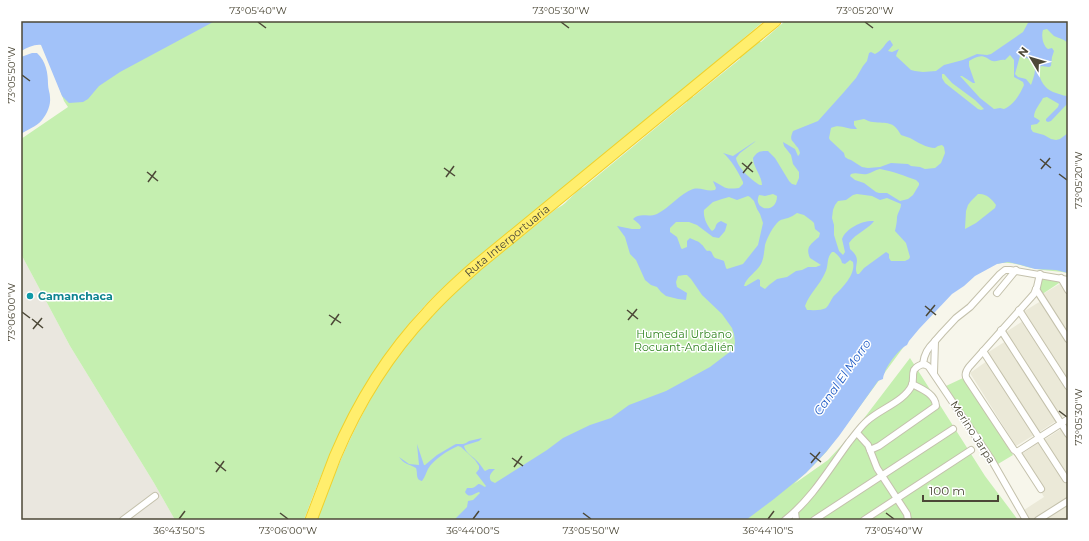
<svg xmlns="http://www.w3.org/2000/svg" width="1089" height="541" viewBox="0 0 1089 541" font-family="Montserrat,sans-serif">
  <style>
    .residential { fill: #ebe9d8 }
    .industrial { fill: #eae7df }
    .green { fill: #c5efb0 }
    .water { fill: #a2c2f9; fill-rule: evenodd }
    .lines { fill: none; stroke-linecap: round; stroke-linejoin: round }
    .street-casing { stroke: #c4c1ac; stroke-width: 8 }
    .highway-casing { stroke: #efd12c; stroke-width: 13 }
    .street { stroke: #fff; stroke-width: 6 }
    .highway { stroke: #ffee6d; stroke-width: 11 }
    .ticks { fill: none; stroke: #4c4837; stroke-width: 1.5 }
    .culture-dot { fill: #0f9aa8; stroke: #fff; stroke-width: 1.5 }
    .labels { text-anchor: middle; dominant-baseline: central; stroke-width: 3; stroke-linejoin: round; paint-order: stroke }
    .street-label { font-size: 11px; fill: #4c4837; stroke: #fff }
    .culture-label { font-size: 11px; font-weight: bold; fill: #0d838f; stroke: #fff; text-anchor: start }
    .park-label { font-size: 11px; fill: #338622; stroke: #fff }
    .water-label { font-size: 12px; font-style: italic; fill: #225ec6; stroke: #fff }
    .neatline { fill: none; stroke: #4c4837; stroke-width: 1.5 }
    .ticks-label { font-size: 10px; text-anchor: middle; fill: #4c4837 }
  </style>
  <rect width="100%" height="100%" fill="#f7f6eb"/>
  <g class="residential">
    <polygon points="1061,283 1068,294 1068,334 1043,294"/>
    <polygon points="1041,301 1068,343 1068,382 1023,312"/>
    <polygon points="1023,321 1068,391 1068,413 1060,418 1006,332"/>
    <polygon points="1006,341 1056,421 1038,433 987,353"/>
    <polygon points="987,361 1034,435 1016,446 970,373"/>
    <polygon points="1061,429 1063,430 1068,438 1068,476 1044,440"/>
    <polygon points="1039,442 1066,483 1068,482 1068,498 1033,520 1030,520 1024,510 1044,497 1041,492 1045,489 1022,454"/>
    <polygon points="1068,503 1068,520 1043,520"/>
  </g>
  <polygon class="industrial" points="21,254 70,346 154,483 175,520 21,520"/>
  <g class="green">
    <path d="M72,21H764C692,83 618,142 545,203C498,241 447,277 408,325C360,383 330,450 304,520H175L154,483L70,346L21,254V139L68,107L64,101L43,43Z"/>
    <path d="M785,21H1068V273C1058,271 1047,271 1037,269C1023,267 1011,260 997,264L1003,259L972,277L943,299L908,341L827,451L814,465L794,484L828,460L852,434L910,358L985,476L1018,520H317C344,447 376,375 429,317C459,285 495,257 530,230C539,223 547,216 556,209C560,207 565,204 568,200C573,196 578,189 584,187L687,102V100L690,97H693L740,59V57L759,42H761Z"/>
    <polygon points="1040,275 1062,281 1041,295 1038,287"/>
    <polygon points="963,378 1013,455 998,464 946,386"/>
  </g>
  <g class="water">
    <path d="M21,21H215L120,72L99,86L88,99L83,102L69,103L62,96L41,45C35,44 27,48 21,51Z"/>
    <path d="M1029,21H1068V43L1064,40L1054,36L1047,29L1043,30C1041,36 1043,46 1048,49L1052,48L1054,51L1052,57L1051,66L1049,67L1041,66C1036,75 1043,88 1053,92C1055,93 1057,93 1059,94C1063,95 1064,96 1068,96V103L1051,121L1048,122L1046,121V119L1058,107L1059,104L1047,97L1043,98C1040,104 1034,110 1034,117L1039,120L1040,121L1037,124L1031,125V129L1033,132L1044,135L1051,139L1056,140L1060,139L1068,133V273L1056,270L1035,269L1021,265L1008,262L997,264L975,276L964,286L952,294L919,329L909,341L907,345C900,348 887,365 885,372C884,374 883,377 883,379L878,381L839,436L826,452L806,473L774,499L746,520H454L467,507L468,501L473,500L480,493L479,492C473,494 469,499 465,492L467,488C469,488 471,488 472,488C480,485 476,481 485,487L486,486L476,473L479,469V466L475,460L461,447L458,446C447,451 434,459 428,469C426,473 425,477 422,481C415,480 418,473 416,468C408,463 406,466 399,457L409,464L419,465L417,444L424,465H425L437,455L454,445L456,444H463L466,443L469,441L482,438L479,441L466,445L464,446C466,454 473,456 478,462C480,464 482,467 484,470L485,471L489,469H495C491,473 488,476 491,481L495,483L547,450L563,438L590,425L611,418L629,405L666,391L710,367L731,351L734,348L735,342L734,334L732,328L722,314L702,295L691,279L687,275H684L678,276L676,282L677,287L687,293L686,300L678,299L666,296L661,292L657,287L651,285L645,280L636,260L630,254L625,237L617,226L632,229H640L641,227L639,224L633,219C640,212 648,218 657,214C669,208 681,193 693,189C701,187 707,192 715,190L716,188L713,181C726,187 723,190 739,188L743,184V182C739,173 730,158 723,153L733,156L754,142L756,141L740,153L736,158C737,167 752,181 760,185H762C762,176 753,167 753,158C758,151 760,151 768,151L775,158L789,181L792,184L796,185L799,178V172L793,164L791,155L784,146L783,142L795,149L798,156L799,155L800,153C800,152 798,147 797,147C792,139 789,141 793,131L818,121L844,92L856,78L863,66L867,61L869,53L871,52L875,54C884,50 884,43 890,40L893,45L888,51L892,52L899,49L897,53L896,56L911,70L915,71L923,72L936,71L944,65L963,60L977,54L987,55L991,54L1023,32ZM1010,55L1014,60V77L1023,82L1024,85C1020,94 1014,105 1004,109L1000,108L994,109L980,98L960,76H962L973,83H975L969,66V61C975,58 980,54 987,58C989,59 991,61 993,61C996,62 1001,59 1005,60ZM1020,56C1023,56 1025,58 1029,59C1039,66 1034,76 1031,85L1026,79L1018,77L1015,74ZM942,74H944L952,83L975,100L984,109L981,110L978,109L945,83L942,78ZM864,119C867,120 870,122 873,122C887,124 893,120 901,135C904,136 907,137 910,138C917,142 927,148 935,148L938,146L942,145L944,147L945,153L941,163L935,168L925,169L920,167L911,166L908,164L891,163L880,167L868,168L862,167L851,160L848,159L845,157L844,153L830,140L829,138L831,128C840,123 848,130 857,129L854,125V121ZM880,169C892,171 905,176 916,180L919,183V185L913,195L908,199L900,201L887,193H879L876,192L864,183L855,180L850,176L851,174C857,172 861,175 867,174C871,173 875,170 880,169ZM773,194L777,196C777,215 752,210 759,195L765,196ZM857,194L872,196L880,200L887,198L901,204C901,209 898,212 897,217C897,222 896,226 895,231L906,243L910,257L909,259L905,261H891L889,258V254L886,252L864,268L859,274H857C853,264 863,260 850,249L849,243C855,234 871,227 874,221C863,220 846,228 842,239L845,252L843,255L839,251L834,235V225L832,218L833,210L835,205L838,201L846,200L853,195ZM978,194C986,193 992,199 996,205L995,208L976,223L965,229L966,211L968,205L971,201ZM748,196L750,197L754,201L757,209L760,214L763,223L758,245L743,264L727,269L726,268L724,261C722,260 718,259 715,258C711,254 713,250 707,251C704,248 704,246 701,244C699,241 693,240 690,238L687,241V247L682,249L681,248L677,237L670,232V228L676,222H689L697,225L713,237L719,238L725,231L727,224L721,221C713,224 718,228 712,231C707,226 703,217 704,210L713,202L722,199L729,197L737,200ZM797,213L804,215L812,221L814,223L815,229L820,233L819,237C811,244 805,247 810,258L821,265L816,267H808L802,270L796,271L787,277L777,279L769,285L765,289L760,286V280L758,279L746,286H744C746,277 757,272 761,264C764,258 764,252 765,245C767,238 773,226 779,221C782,219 785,219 788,218C791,217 794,215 797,213ZM832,252H834C838,255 841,258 842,263L845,264L850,260L853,262C856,275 841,289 833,297C831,300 829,305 826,308C821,311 812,310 807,310L805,306C809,294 820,285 825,273C829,266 826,258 832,252Z"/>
    <path d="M32,53H37C46,61 48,73 48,84C48,89 50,93 50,97C51,105 47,114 42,120C36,127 28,129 21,134V57Z"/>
  </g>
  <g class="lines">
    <defs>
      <g id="street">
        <path d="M1040,274L1037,287L1034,294L969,367C966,371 964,375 967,379L1014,450L1017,452L1041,489"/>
        <polyline points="1061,278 1068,290"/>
        <polyline points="1036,289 1068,339"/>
        <polyline points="997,293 1016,270"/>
        <polyline points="1019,310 1068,386"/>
        <polyline points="1001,330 1068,434"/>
        <polyline points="983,351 1066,479"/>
        <path d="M923,364C924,354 928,348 935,341"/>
        <polyline points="934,373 935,341 942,333 956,318 970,307 1000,274 1005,270 1010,270 1068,280"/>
        <polyline points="857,433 868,445 877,468 907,514 908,520"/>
        <path d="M870,450L879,446L936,406C935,394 922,389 912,384"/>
        <polyline points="1017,452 1068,419"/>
        <polyline points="795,512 796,520"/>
        <polyline points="123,520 155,496"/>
        <path d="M785,520C812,499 829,469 849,442C855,435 860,427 867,421C880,409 905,401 912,385C914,380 912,375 914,370C918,365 924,362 929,367L991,459L1026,520"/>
        <polyline points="814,520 953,429"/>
        <polyline points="864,520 971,450"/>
        <polyline points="1038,520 1068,501"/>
      </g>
      <g id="highway">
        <path id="s1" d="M311,520C319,499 327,478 335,457C357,405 389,353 428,312C443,295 460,280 476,266L775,21"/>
      </g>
    </defs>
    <use href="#street" class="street-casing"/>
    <use href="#highway" class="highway-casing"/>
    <use href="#street" class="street"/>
    <use href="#highway" class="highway"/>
  </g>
  <path class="ticks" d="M258,22L266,28M561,22L569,28M865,22L873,28M22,75L30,81M1040,159L1051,168M742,163L753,172M444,168L455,176M1041,169L1050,158M147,172L158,181M743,173L752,162M1059,174L1067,180M446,177L454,166M148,182L156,171M925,306L936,315M627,310L638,319M22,312L30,318M329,315L341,323M926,316L935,305M32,319L43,328M628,320L637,309M331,325L339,314M33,329L42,318M1059,411L1067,417M810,453L821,462M512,458L523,466M215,462L226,471M811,463L820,452M514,467L522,456M216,472L224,461M280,513L288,519M583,513L591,519M886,513L894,519M179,519L185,511M473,519L479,511M768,519L774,511"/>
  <circle class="culture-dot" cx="30" cy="296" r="4"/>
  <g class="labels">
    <g class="street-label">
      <text stroke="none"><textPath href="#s1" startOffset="347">Ruta Interportuaria</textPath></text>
      <text transform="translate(973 432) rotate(57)">Merino Jarpa</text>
    </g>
    <g class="culture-label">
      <text x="38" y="296">Camanchaca</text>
    </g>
    <g class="park-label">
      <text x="684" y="334">Humedal Urbano<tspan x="684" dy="13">Rocuant-Andalién</tspan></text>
    </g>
    <g class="water-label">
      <text transform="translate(842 377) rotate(-55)">Canal El Morro</text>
    </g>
  </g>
  <rect width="1089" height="541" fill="none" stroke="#ffffff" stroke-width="44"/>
  <g transform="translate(1031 58) rotate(308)" stroke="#ffffff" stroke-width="3" paint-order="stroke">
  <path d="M0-3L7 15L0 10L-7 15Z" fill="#4c4837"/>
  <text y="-6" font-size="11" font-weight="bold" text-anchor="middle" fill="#4c4837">N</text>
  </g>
  <path d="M923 495v6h75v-6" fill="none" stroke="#4c4837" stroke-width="2"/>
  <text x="929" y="495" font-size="12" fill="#4c4837" stroke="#ffffff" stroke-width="3" paint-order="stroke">100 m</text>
  <rect x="22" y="22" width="1045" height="497" class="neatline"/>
  <g class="ticks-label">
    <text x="258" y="14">73°05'40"W</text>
    <text x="561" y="14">73°05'30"W</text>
    <text x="865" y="14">73°05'20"W</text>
    <text transform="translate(11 75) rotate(-90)" y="4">73°05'50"W</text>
    <text transform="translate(1078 180) rotate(-90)" y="4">73°05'20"W</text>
    <text transform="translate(11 312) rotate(-90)" y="4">73°06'00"W</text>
    <text transform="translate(1078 417) rotate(-90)" y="4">73°05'30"W</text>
    <text x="179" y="534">36°43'50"S</text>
    <text x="288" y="534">73°06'00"W</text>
    <text x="473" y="534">36°44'00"S</text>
    <text x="591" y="534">73°05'50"W</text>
    <text x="768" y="534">36°44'10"S</text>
    <text x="894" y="534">73°05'40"W</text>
  </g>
</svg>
